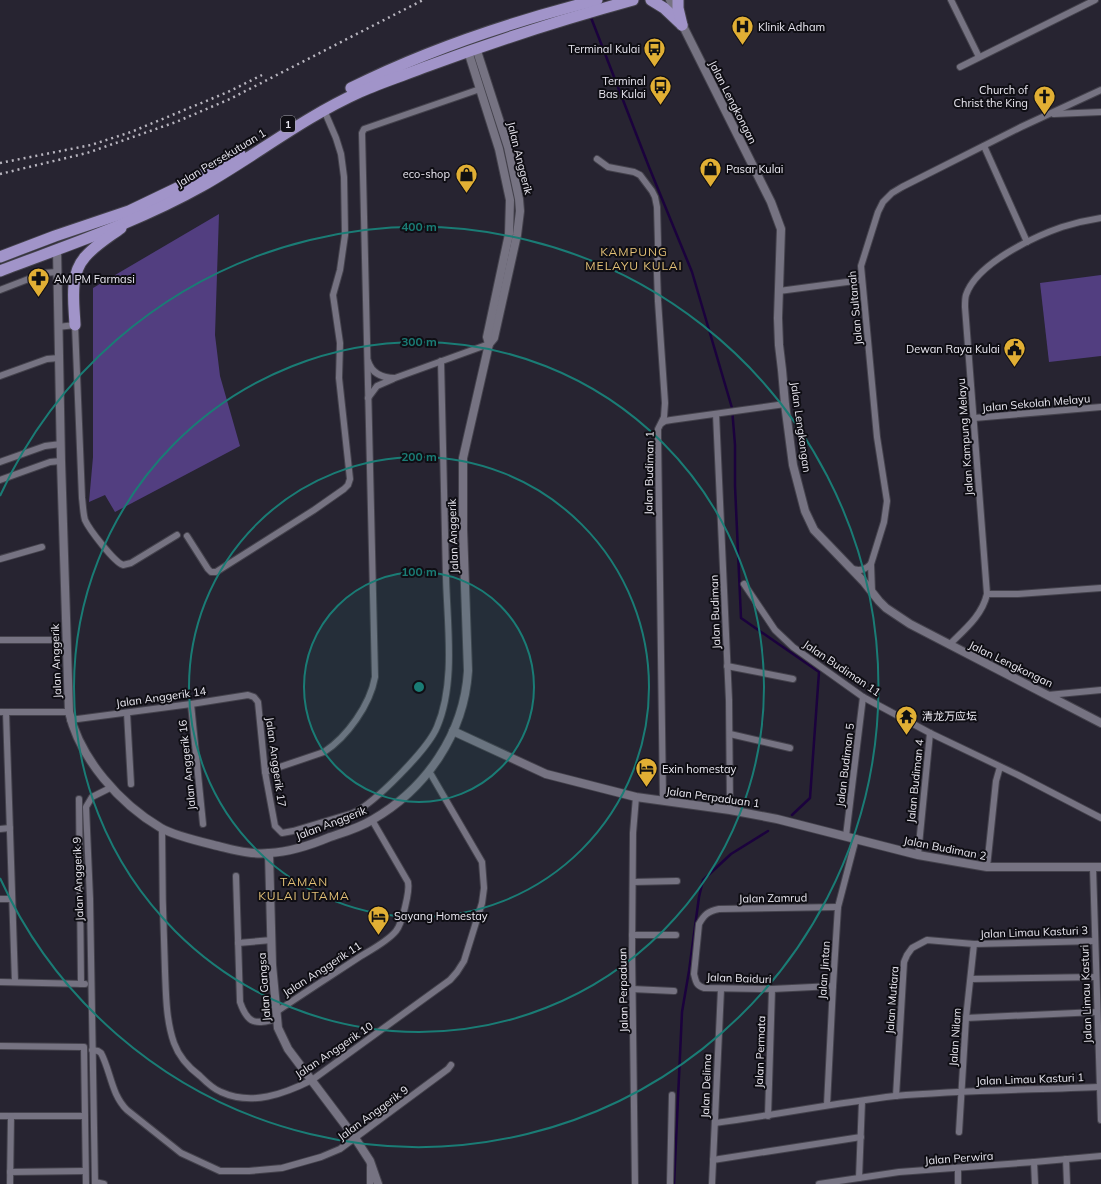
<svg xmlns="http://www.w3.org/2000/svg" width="1101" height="1184" viewBox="0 0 1101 1184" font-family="Mulish,'Noto Sans SC',sans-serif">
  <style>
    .green { fill: #523e80 }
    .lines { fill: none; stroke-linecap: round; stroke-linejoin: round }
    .stream { stroke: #1b023d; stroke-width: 2.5 }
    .minor-casing { stroke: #44424c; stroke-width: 8 }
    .tertiary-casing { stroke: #44424c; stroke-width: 10 }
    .trunk-casing { stroke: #44424c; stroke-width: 13 }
    .minor { stroke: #767382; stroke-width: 6 }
    .tertiary { stroke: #767382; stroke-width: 8 }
    .trunk { stroke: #a194c9; stroke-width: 11 }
    .rail { stroke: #b8b5bf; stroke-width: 2.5; stroke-dasharray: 2 4; stroke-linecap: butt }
    .ring { fill: none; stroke: #1a7c75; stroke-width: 2 }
    .labels { text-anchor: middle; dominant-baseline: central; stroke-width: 4; stroke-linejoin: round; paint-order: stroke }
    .shield { fill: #0f0e14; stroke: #a8a7af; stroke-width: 1 }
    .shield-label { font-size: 10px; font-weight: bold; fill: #eae8f1 }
    .poi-label { font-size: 11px; fill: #eae8f1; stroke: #0f0e14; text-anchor: start }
    .street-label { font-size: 11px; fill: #eae8f1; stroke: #0f0e14 }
    .neighbourhood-label { font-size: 12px; letter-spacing: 1px; fill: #e3c177; stroke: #0f0e14 }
    .centre { fill: #1a7c75; stroke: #0f0e14; stroke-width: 2 }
    .ring-label { font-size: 12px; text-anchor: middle; font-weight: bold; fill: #1a7c75; stroke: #0f0e14; stroke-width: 4; stroke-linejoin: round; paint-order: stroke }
  </style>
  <rect width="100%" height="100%" fill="#272431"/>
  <g class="green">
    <polygon points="219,214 215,335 220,376 240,446 115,512 105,495 89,502 93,457 93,288"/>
    <polygon points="1101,275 1101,356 1049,362 1040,283"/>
  </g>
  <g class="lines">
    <g class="stream">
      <polyline points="590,15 649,167 692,272 732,408 735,445 735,486 741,618 819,672 810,798 792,815"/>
      <polyline points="674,1184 682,1012 689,971 699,897 703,880 731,854 768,831"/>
    </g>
    <defs>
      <g id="minor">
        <polyline points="951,0 979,57"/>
        <polyline points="960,67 1095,0"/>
        <polyline points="1054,114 1101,112"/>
        <polyline points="984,146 1027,242"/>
        <polyline points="597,159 608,167 634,172 640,175 652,191 655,197 657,207 658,244 657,273 658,301 665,403 664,417 658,429 658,436 663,801"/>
        <polyline points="0,290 44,273 57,272"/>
        <polyline points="779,291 862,280"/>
        <path d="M58,327L75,325L82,498C83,505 83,513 85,520C89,529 114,562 123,565L131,563L177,535"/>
        <path d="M368,361C372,374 383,378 395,378L489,344"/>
        <polyline points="0,376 47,359 59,358"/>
        <polyline points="368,398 377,386 393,379"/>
        <polyline points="716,414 729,700 730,810"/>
        <polyline points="974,418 1101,407"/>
        <polyline points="662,423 665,421 671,420 785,404"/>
        <polyline points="0,462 45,446 61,444"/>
        <polyline points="0,480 50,462 61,461"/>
        <polyline points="187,536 208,569 211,572 216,572 314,510 344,489 348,485 350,479 339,378 340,343 333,295 340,270 345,235 344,177 341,154 336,138 324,110"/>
        <polyline points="0,559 42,547"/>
        <polyline points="871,564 872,592"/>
        <path d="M852,569C860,571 865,570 871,564L884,522L887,501L877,437L861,266L878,212L883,202L892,193L902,187L1021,127L1101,90"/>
        <polyline points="744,584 775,630 793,647 863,697 930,733 1018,775 1101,818"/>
        <polyline points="987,594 1018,594 1101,588"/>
        <polyline points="0,640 55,640"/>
        <path d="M949,645C964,630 982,616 987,594L965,307C965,303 965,298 966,295C976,264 1033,237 1062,227C1075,223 1088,220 1101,218"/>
        <polyline points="727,666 793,679"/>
        <polyline points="1048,695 1101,690"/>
        <polyline points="191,704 203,824"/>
        <polyline points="0,712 69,712"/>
        <polyline points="6,712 15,982"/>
        <polyline points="127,713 131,784"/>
        <path d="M70,720L191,704L248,695L254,697L258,702L265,772L275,826L282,833L293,831L353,813C375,803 428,749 437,727C456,683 447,623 446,577C445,505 443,433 441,361"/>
        <polyline points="730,734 790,748"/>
        <path d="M265,772L324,752C347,737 370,705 375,677L362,133L364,129L480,89"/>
        <polyline points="79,799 81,984"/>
        <polyline points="0,829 10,828"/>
        <path d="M162,829C162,876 163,924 165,971C166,995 166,1020 174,1043C179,1057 188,1067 200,1076C206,1082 213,1089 221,1092C252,1106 284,1094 312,1080L450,980L457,972L464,961L482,903L484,888L482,862L429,771"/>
        <polyline points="846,836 863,697"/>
        <polyline points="918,855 930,733"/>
        <polyline points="987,867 996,781 1000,767"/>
        <polyline points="1093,868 1101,1120"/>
        <path d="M236,876L240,1002C248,1025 255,1024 277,1019"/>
        <polyline points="633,882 677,881"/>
        <polyline points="0,899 12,899"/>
        <polyline points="632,935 676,935"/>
        <polyline points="238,943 272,940"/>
        <polyline points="971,979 1096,977"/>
        <polyline points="0,982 85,984"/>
        <path d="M833,986L772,989L704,988C696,985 696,982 694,974L699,924C704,915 708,911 719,909L838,907"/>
        <polyline points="632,989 674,991"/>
        <path d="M276,1012C304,993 332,975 361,956C371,950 388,941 396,931C402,924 410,891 408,882L372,820"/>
        <polyline points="966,1018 1097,1012"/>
        <polyline points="0,1046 84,1047 86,1184"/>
        <path d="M92,1050L98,1051L101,1053C111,1072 111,1094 127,1110L181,1153L220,1171H249L282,1168L321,1157L340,1149L448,1069L451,1065"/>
        <polyline points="896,1096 904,962 907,955 912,948 927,940 974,944 1094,941"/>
        <polyline points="827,1105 833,986 838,907 856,838"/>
        <polyline points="0,1116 85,1116"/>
        <polyline points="768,1116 772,989"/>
        <path d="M715,1123C775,1115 835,1103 895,1096C963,1090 1031,1090 1099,1087"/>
        <polyline points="959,1132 966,1018 974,944"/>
        <polyline points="1066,1159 1067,1184"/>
        <polyline points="713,1160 861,1137"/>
        <polyline points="1034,1162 1035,1184"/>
        <polyline points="958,1168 958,1184"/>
        <polyline points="10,1172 85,1171"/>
        <polyline points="859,1178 862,1101"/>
        <polyline points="95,1182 104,1184"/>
        <polyline points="10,1184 11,1116"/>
        <polyline points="95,1184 90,899 86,807 92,797 112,787"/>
        <polyline points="370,1184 370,1167"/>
        <polyline points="635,1184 632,951 633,833 636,797"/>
        <polyline points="670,1184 672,1095"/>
        <polyline points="712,1184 721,989"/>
        <polyline points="819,1184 899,1172 1034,1162 1101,1156"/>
      </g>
      <g id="tertiary">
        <polyline points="670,0 771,202 781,229 778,318 779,345 782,370 785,404 793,465 805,511 814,530 864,582 879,601 886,608 910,624 1101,723"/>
        <polyline points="476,48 508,147 519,199 520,211 517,235 494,338 489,344"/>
        <path d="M57,249L61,461L69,712C80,759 120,804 161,828C175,836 202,842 218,846C235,850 252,855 269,853C290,852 311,845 330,837C345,832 359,828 372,820C426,789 464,734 468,671L463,529V458L489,344L487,337L509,234L510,200L499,149L468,51"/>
        <polyline points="453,731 546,774 636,797 730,810 777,819 918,855 987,867 1101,867"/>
        <polyline points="269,853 272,965 278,1028 288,1049 355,1138 370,1161 378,1184"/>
      </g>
      <g id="trunk">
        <polyline points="651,0 664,8 682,25"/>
        <polyline points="678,0 678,8 682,25"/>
        <path d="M351,88C427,50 514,21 597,0"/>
        <polyline points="0,257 55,236 129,211 177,188 240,154"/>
        <path d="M0,271C68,245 138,222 202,186C255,156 304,117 360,92C382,82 405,75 428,66C495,41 564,19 633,0"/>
        <path d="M75,325C74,303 69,275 85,257C94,246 109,237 121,228"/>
      </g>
    </defs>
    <use href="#minor" class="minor-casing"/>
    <use href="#tertiary" class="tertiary-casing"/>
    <use href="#trunk" class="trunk-casing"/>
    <use href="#minor" class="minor"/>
    <use href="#tertiary" class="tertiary"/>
    <use href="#trunk" class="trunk"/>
    <g class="rail">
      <polyline points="0,163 91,145 131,132 228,92 262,75"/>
      <polyline points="0,174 87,153 176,122 230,99 423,0"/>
    </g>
  </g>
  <circle cx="419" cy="687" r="115" fill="#1a7c75" fill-opacity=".12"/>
  <g class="ring">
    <circle cx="419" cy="687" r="115"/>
    <circle cx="419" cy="687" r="230"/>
    <circle cx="419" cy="687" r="345"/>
    <path d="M0 496A460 460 0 1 1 0 878"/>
  </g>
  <defs>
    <symbol id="hospital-pin" viewBox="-11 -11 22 30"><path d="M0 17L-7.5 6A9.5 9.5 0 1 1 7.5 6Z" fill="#e1af34" stroke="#0f0e14"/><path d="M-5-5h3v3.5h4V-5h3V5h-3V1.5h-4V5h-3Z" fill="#111"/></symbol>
    <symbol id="bus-pin" viewBox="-11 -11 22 30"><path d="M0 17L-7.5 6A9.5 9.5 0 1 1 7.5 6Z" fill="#e1af34" stroke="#0f0e14"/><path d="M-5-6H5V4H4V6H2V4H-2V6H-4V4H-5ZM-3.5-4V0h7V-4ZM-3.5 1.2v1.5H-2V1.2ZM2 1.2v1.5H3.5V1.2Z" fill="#111"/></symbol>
    <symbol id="church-pin" viewBox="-11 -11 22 30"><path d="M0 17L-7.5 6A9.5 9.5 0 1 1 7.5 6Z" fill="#e1af34" stroke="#0f0e14"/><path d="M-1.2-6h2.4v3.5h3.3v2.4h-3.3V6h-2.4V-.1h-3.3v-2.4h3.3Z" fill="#111"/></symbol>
    <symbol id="shop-pin" viewBox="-11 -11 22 30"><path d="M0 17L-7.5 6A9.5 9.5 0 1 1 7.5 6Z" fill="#e1af34" stroke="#0f0e14"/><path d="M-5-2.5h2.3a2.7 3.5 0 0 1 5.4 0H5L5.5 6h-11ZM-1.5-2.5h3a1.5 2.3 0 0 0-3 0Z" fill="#111"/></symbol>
    <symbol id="pharmacy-pin" viewBox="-11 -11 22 30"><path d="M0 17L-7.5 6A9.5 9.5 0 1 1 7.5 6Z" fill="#e1af34" stroke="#0f0e14"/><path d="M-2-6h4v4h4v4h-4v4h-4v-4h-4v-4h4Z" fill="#111"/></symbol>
    <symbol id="civic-pin" viewBox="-11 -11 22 30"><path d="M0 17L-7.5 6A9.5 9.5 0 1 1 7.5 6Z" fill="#e1af34" stroke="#0f0e14"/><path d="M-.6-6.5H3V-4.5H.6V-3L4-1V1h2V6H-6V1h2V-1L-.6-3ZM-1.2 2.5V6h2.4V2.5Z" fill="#111"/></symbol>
    <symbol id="temple-pin" viewBox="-11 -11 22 30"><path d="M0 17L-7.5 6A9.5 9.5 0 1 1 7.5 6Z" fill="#e1af34" stroke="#0f0e14"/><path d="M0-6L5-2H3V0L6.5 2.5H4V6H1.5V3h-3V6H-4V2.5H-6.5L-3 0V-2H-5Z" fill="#111"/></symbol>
    <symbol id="hotel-pin" viewBox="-11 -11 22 30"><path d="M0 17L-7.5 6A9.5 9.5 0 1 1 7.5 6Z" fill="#e1af34" stroke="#0f0e14"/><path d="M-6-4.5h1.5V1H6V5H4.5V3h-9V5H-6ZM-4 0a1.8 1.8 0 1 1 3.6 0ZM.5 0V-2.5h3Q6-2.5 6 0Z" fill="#111"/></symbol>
  </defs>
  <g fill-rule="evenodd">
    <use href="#hospital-pin" x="730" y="14" width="25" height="34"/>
    <use href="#bus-pin" x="642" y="36" width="25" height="34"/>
    <use href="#bus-pin" x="648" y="74" width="25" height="34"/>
    <use href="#church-pin" x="1032" y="84" width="25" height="34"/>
    <use href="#shop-pin" x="698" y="156" width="25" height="34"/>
    <use href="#shop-pin" x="454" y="162" width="25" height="34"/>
    <use href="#pharmacy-pin" x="26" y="266" width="25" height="34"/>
    <use href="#civic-pin" x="1002" y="336" width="25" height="34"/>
    <use href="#temple-pin" x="894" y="704" width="25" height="34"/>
    <use href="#hotel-pin" x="634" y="756" width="25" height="34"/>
    <use href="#hotel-pin" x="366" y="904" width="25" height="34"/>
  </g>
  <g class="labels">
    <rect class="shield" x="281" y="116" width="14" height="16" rx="3"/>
    <g class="shield-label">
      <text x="288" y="124">1</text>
    </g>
    <g class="poi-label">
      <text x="758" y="27">Klinik Adham</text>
      <text x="640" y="49" text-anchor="end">Terminal Kulai</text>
      <text x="646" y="81" text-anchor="end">Terminal<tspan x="646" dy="13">Bas Kulai</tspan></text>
      <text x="1028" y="90" text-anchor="end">Church of<tspan x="1028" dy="13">Christ the King</tspan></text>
      <text x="726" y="169">Pasar Kulai</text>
      <text x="450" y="174" text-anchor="end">eco-shop</text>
      <text x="54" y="279">AM PM Farmasi</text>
      <text x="1000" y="349" text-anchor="end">Dewan Raya Kulai</text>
      <text x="922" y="716">清龙万应坛</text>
      <text x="662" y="769">Exin homestay</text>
      <text x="394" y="916">Sayang Homestay</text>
    </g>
    <g class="street-label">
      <text transform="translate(733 102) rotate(63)">Jalan Lengkongan</text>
      <text transform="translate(221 158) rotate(-31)">Jalan Persekutuan 1</text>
      <text transform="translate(520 158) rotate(76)">Jalan Anggerik</text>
      <text transform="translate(855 308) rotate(-95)">Jalan Sultanah</text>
      <text transform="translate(1036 403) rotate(-5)">Jalan Sekolah Melayu</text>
      <text transform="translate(801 427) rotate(82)">Jalan Lengkongan</text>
      <text transform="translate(965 437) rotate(-94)">Jalan Kampung Melayu</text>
      <text transform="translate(649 473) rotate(-89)">Jalan Budiman 1</text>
      <text transform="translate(453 536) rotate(-92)">Jalan Anggerik</text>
      <text transform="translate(715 612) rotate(-92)">Jalan Budiman</text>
      <text transform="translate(56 661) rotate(-92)">Jalan Anggerik</text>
      <text transform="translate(1011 664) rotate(26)">Jalan Lengkongan</text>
      <text transform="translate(842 668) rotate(34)">Jalan Budiman 11</text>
      <text transform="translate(161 697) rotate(-8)">Jalan Anggerik 14</text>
      <text transform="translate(276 762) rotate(82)">Jalan Anggerik 17</text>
      <text transform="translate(187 765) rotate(-96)">Jalan Anggerik 16</text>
      <text transform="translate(845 765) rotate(-83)">Jalan Budiman 5</text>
      <text transform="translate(915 781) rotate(-84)">Jalan Budiman 4</text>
      <text transform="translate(713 797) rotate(8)">Jalan Perpaduan 1</text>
      <text transform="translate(331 823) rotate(-21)">Jalan Anggerik</text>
      <text transform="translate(945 848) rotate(11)">Jalan Budiman 2</text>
      <text transform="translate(78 879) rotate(-92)">Jalan Anggerik 9</text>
      <text transform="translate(773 898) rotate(-1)">Jalan Zamrud</text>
      <text transform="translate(1034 932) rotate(-2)">Jalan Limau Kasturi 3</text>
      <text transform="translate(322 969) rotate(-33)">Jalan Anggerik 11</text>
      <text transform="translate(824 970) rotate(-86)">Jalan Jintan</text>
      <text transform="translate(739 978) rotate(2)">Jalan Baiduri</text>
      <text transform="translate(264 987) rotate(-94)">Jalan Gangsa</text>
      <text transform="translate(623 990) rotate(-91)">Jalan Perpaduan</text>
      <text transform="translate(1086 994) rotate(-92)">Jalan Limau Kasturi</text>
      <text transform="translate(892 1000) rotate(-86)">Jalan Mutiara</text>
      <text transform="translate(955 1037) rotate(-86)">Jalan Nilam</text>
      <text transform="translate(334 1050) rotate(-34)">Jalan Anggerik 10</text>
      <text transform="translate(760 1052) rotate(-88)">Jalan Permata</text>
      <text transform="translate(1030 1079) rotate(-2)">Jalan Limau Kasturi 1</text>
      <text transform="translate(706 1086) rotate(-88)">Jalan Delima</text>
      <text transform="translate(373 1113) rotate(-36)">Jalan Anggerik 9</text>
      <text transform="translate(959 1158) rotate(-4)">Jalan Perwira</text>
    </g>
    <g class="neighbourhood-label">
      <text x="634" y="251">KAMPUNG<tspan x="634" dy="14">MELAYU KULAI</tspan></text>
      <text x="304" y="881">TAMAN<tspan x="304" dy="14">KULAI UTAMA</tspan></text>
    </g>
  </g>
  <circle cx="419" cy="687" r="6" class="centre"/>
  <g class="ring-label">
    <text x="419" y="231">400 m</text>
    <text x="419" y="346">300 m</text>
    <text x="419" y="461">200 m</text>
    <text x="419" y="576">100 m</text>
  </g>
</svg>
